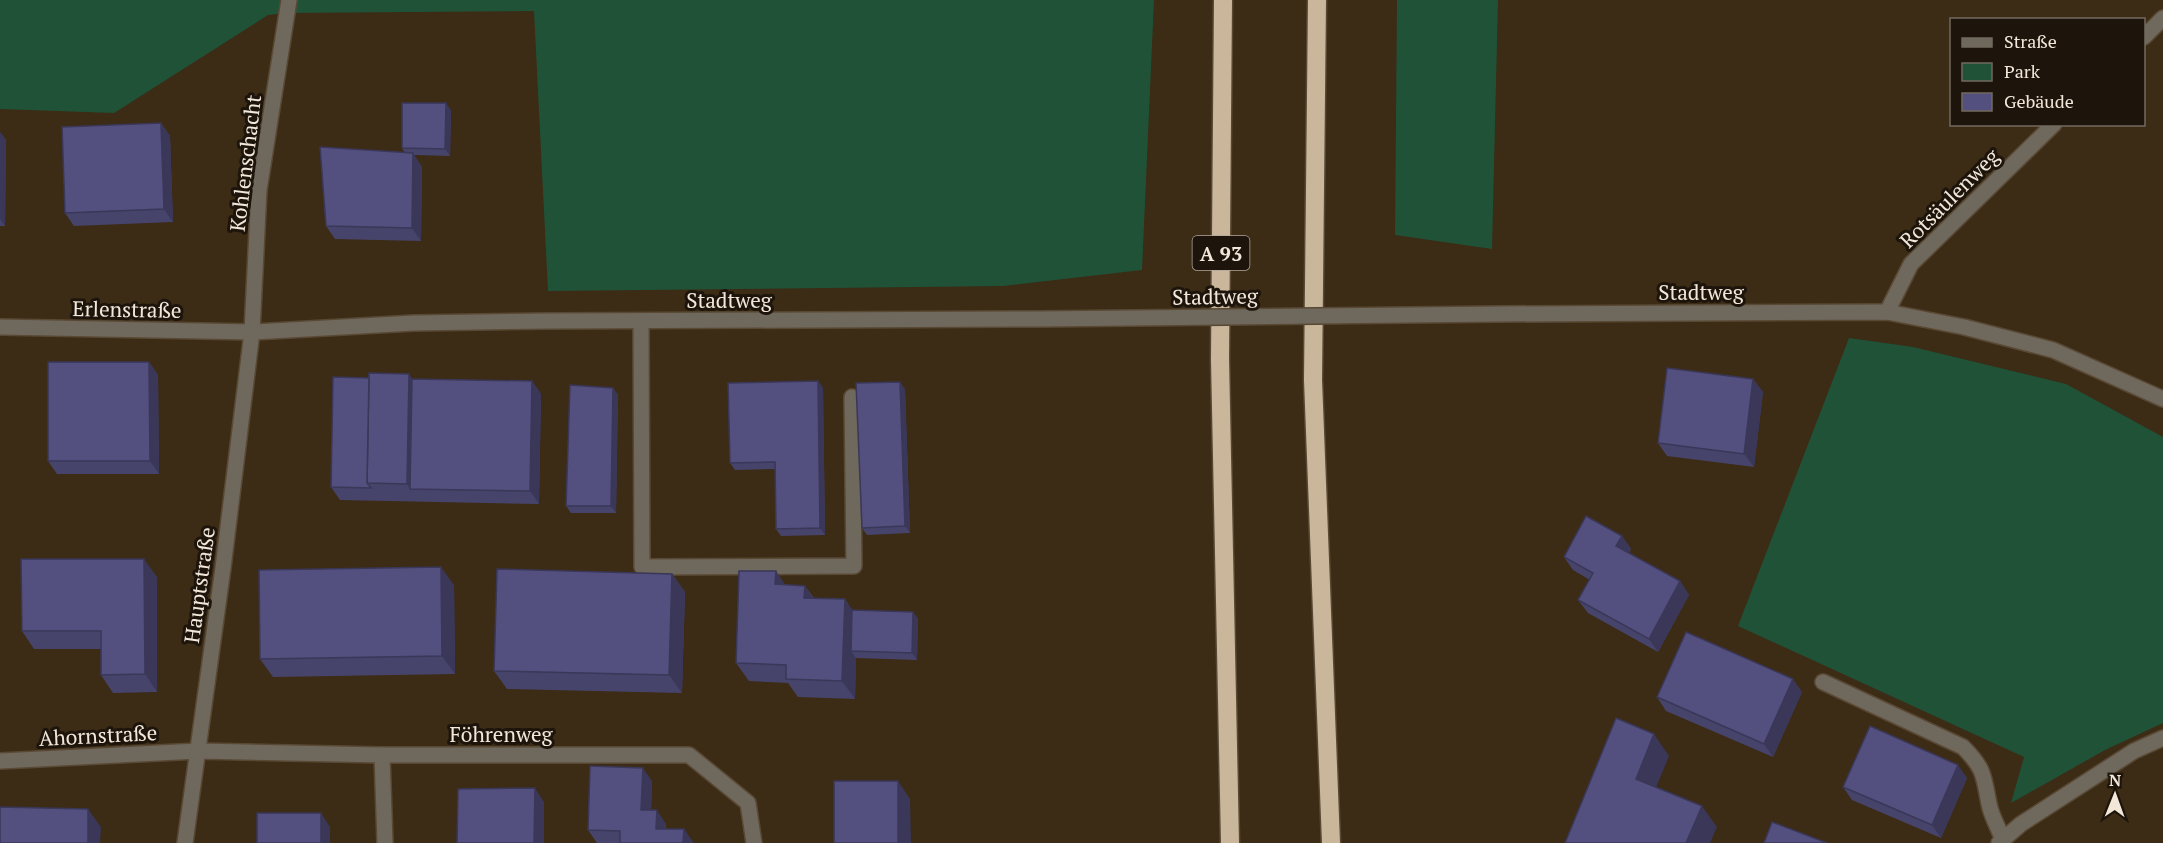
<svg xmlns="http://www.w3.org/2000/svg" width="2163" height="843" viewBox="0 0 2163 843" font-family="'PT Serif',serif">
  <style>
    .green { fill: #205238 }
    .lines { fill: none; stroke-linecap: round; stroke-linejoin: round }
    .minor-casing { stroke: #594934; stroke-width: 18 }
    .highway-casing { stroke: #594934; stroke-width: 21 }
    .minor { stroke: #6f685d; stroke-width: 15 }
    .highway { stroke: #c9b69b; stroke-width: 18 }
    .minor-bridge-casing { stroke: #594934; stroke-width: 18; stroke-linecap: butt }
    .minor-bridge { stroke: #6f685d; stroke-width: 15 }
    .wall { fill: #47446c }
    .shaded-wall { fill: #3a3758 }
    .building { fill: #534f7e; stroke: #3a3758; stroke-width: 1.5 }
    .labels { text-anchor: middle; dominant-baseline: central; stroke-width: 6; stroke-linejoin: round; paint-order: stroke }
    .shield { fill: #1d150c; stroke: #b2a89c; stroke-width: 1.5 }
    .shield-label { font-size: 20px; font-weight: bold; fill: #f2e7d9 }
    .street-label { font-size: 21px; fill: #f2e7d9; stroke: #1d150c }
  </style>
  <rect width="100%" height="100%" fill="#3c2b15"/>
  <g class="green">
    <polygon points="0,0 1154,0 1142,270 1003,286 548,291 534,11 287,13 268,15 114,113 0,109"/>
    <polygon points="1397,0 1498,0 1492,249 1395,235"/>
    <polygon points="1849,338 1913,347 2066,384 2163,437 2163,723 2105,750 2011,803 2024,757 1738,626"/>
  </g>
  <g class="lines">
    <defs>
      <g id="minor">
        <polyline points="2144,37 2163,18"/>
        <polyline points="1887,312 1911,264 2054,124"/>
        <polyline points="1500,314 1887,312 1964,327 2053,350 2163,399"/>
        <polyline points="641,321 642,567 854,566 852,397"/>
        <polyline points="0,327 252,332 414,323 549,321 1039,319"/>
        <path d="M1823,682L1963,747C1987,771 1983,778 1990,808C1993,819 1999,829 2003,840"/>
        <polyline points="382,755 385,843"/>
        <polyline points="0,761 198,751 382,755 689,755 748,803 754,843"/>
        <polyline points="185,843 223,568 252,332 259,190 289,0"/>
        <polyline points="1999,843 2021,824 2134,751 2163,738"/>
      </g>
      <g id="highway">
        <polyline points="1223,0 1220,359 1230,843"/>
        <polyline points="1317,0 1313,380 1331,843"/>
      </g>
    </defs>
    <use href="#minor" class="minor-casing"/>
    <use href="#highway" class="highway-casing"/>
    <use href="#minor" class="minor"/>
    <use href="#highway" class="highway"/>
    <defs>
      <polyline id="minor-bridge" points="1039,319 1500,314"/>
    </defs>
    <use href="#minor-bridge" class="minor-bridge-casing"/>
    <use href="#minor-bridge" class="minor-bridge"/>
  </g>
  <g class="wall">
    <polygon points="451,110 450,156 414,155 422,167 421,241 335,239 326,226 405,153 402,148"/>
    <polygon points="161,123 170,136 173,222 74,226 65,213"/>
    <polygon points="0,132 6,140 5,226 0,226"/>
    <polygon points="149,362 158,375 159,474 57,474 48,461"/>
    <polygon points="412,379 532,381 541,394 539,504 340,500 331,487"/>
    <polygon points="1753,379 1763,392 1754,467 1667,456 1658,443"/>
    <polygon points="818,381 823,388 825,535 781,536 776,529 775,469 735,470 730,463"/>
    <polygon points="613,388 618,395 616,513 571,513 566,506"/>
    <polygon points="905,389 910,533 867,535 862,528"/>
    <polygon points="1622,536 1631,549 1629,553 1680,581 1689,595 1658,652 1588,613 1578,600 1590,580 1573,570 1564,557"/>
    <polygon points="672,574 685,592 682,693 507,689 494,671"/>
    <polygon points="157,577 157,692 113,693 101,675 101,649 34,649 22,631"/>
    <polygon points="454,585 455,674 273,677 260,659"/>
    <polygon points="785,585 805,586 814,598 845,599 852,610 913,612 918,619 917,660 856,658 855,699 798,697 788,683 749,681 736,663"/>
    <polygon points="1802,692 1773,757 1666,711 1657,697"/>
    <polygon points="1967,778 1941,838 1852,800 1843,787"/>
    <polygon points="652,781 651,810 666,824 666,829 684,829 693,843 597,843 588,830"/>
  </g>
  <g class="shaded-wall">
    <polygon points="446,103 451,110 450,156 445,149"/>
    <polygon points="161,123 170,136 173,222 164,209"/>
    <polygon points="0,132 6,140 5,226 0,219"/>
    <polygon points="413,153 422,167 421,241 412,228"/>
    <polygon points="149,362 158,375 159,474 150,461"/>
    <polygon points="409,374 421,392 410,489 407,484"/>
    <polygon points="1753,379 1763,392 1754,467 1744,454"/>
    <polygon points="532,381 541,394 539,504 530,491"/>
    <polygon points="818,381 823,388 825,535 820,528"/>
    <polygon points="900,382 905,389 910,533 905,526"/>
    <polygon points="613,388 618,395 616,513 611,506"/>
    <polygon points="1622,536 1631,549 1625,560 1616,546"/>
    <polygon points="144,559 157,577 157,692 145,674"/>
    <polygon points="441,567 454,585 455,674 442,656"/>
    <polygon points="776,571 788,589 775,584"/>
    <polygon points="672,574 685,592 682,693 669,675"/>
    <polygon points="1680,581 1689,595 1658,652 1649,639"/>
    <polygon points="805,586 817,604 804,598"/>
    <polygon points="845,599 857,617 851,651 856,658 855,699 842,681"/>
    <polygon points="913,612 918,619 917,660 912,653"/>
    <polygon points="1793,679 1802,692 1773,757 1764,744"/>
    <polygon points="1654,734 1669,756 1651,800 1636,779"/>
    <polygon points="1958,765 1967,778 1941,838 1932,825"/>
    <polygon points="643,768 652,781 651,823 641,810"/>
    <polygon points="898,781 910,799 911,843 898,843"/>
    <polygon points="535,788 544,802 544,843 534,843"/>
    <polygon points="1702,806 1717,827 1710,843 1686,843"/>
    <polygon points="88,809 101,827 100,843 88,843"/>
    <polygon points="657,810 666,824 665,842 656,829"/>
    <polygon points="321,813 330,827 330,843 321,843"/>
    <polygon points="684,829 693,842 693,843 683,843"/>
  </g>
  <g class="building">
    <polygon points="402,103 446,103 445,149 402,148"/>
    <polygon points="161,123 164,209 65,213 62,127"/>
    <polygon points="320,147 413,153 412,228 326,226"/>
    <polygon points="48,362 149,362 150,461 48,461"/>
    <polygon points="1667,368 1753,379 1744,454 1658,443"/>
    <polygon points="369,373 409,374 407,484 367,483"/>
    <polygon points="333,377 369,378 367,483 371,488 331,487"/>
    <polygon points="412,379 532,381 530,491 410,489"/>
    <polygon points="818,381 820,528 776,529 775,462 730,463 728,383"/>
    <polygon points="900,382 905,526 862,528 856,383"/>
    <polygon points="570,385 613,388 611,506 566,506"/>
    <polygon points="1586,516 1622,536 1616,546 1680,581 1649,639 1578,600 1593,573 1564,557"/>
    <polygon points="21,559 144,559 145,674 101,675 101,631 22,631"/>
    <polygon points="441,567 442,656 260,659 259,570"/>
    <polygon points="497,569 672,574 669,675 494,671"/>
    <polygon points="739,571 776,571 775,584 805,586 804,598 845,599 842,681 786,679 786,665 736,663"/>
    <polygon points="852,610 913,612 912,653 851,651"/>
    <polygon points="1686,632 1793,679 1764,744 1657,697"/>
    <polygon points="1616,718 1654,734 1636,779 1702,806 1686,843 1565,843"/>
    <polygon points="1870,726 1958,765 1932,825 1843,787"/>
    <polygon points="590,766 643,768 641,810 657,810 656,829 684,829 683,843 620,843 620,831 588,830"/>
    <rect x="834" y="781" width="64" height="62"/>
    <polygon points="535,788 534,843 457,843 458,789"/>
    <polygon points="0,807 88,809 88,843 0,843"/>
    <rect x="257" y="813" width="64" height="30"/>
    <polygon points="1772,822 1827,843 1764,843"/>
  </g>
  <g class="labels">
    <rect class="shield" x="1192.5" y="236" width="57" height="34" rx="4.5"/>
    <g class="shield-label">
      <text x="1221" y="253">A 93</text>
    </g>
    <g class="street-label">
      <text transform="translate(245 163) rotate(-83)">Kohlenschacht</text>
      <text transform="translate(1949 198) rotate(-45)">Rotsäulenweg</text>
      <text x="1701" y="292">Stadtweg</text>
      <text transform="translate(1215 296) rotate(-1)">Stadtweg</text>
      <text x="729" y="300">Stadtweg</text>
      <text transform="translate(127 309) rotate(1)">Erlenstraße</text>
      <text transform="translate(199 585) rotate(-82)">Hauptstraße</text>
      <text x="501" y="734">Föhrenweg</text>
      <text transform="translate(98 735) rotate(-3)">Ahornstraße</text>
    </g>
  </g>
  <rect x="1950" y="18" width="195" height="108" fill="#1d150c" stroke="#72695e" stroke-width="1.5"/>
  <rect x="1962" y="38" width="30" height="9" fill="#6f685d" stroke="#72695e" stroke-width="1.5"/>
  <text x="2004" y="48" font-size="18" fill="#f2e7d9">Straße</text>
  <rect x="1962" y="63" width="30" height="18" fill="#205238" stroke="#72695e" stroke-width="1.5"/>
  <text x="2004" y="78" font-size="18" fill="#f2e7d9">Park</text>
  <rect x="1962" y="93" width="30" height="18" fill="#534f7e" stroke="#72695e" stroke-width="1.5"/>
  <text x="2004" y="108" font-size="18" fill="#f2e7d9">Gebäude</text>
  <g transform="translate(2115 795) rotate(1)" stroke="#1d150c" stroke-width="4.5" paint-order="stroke">
  <path d="M0-4.5L10 22L0 15L-10 22Z" fill="#f2e7d9"/>
  <text y="-9" font-size="16" font-weight="bold" text-anchor="middle" fill="#f2e7d9">N</text>
  </g>
</svg>
